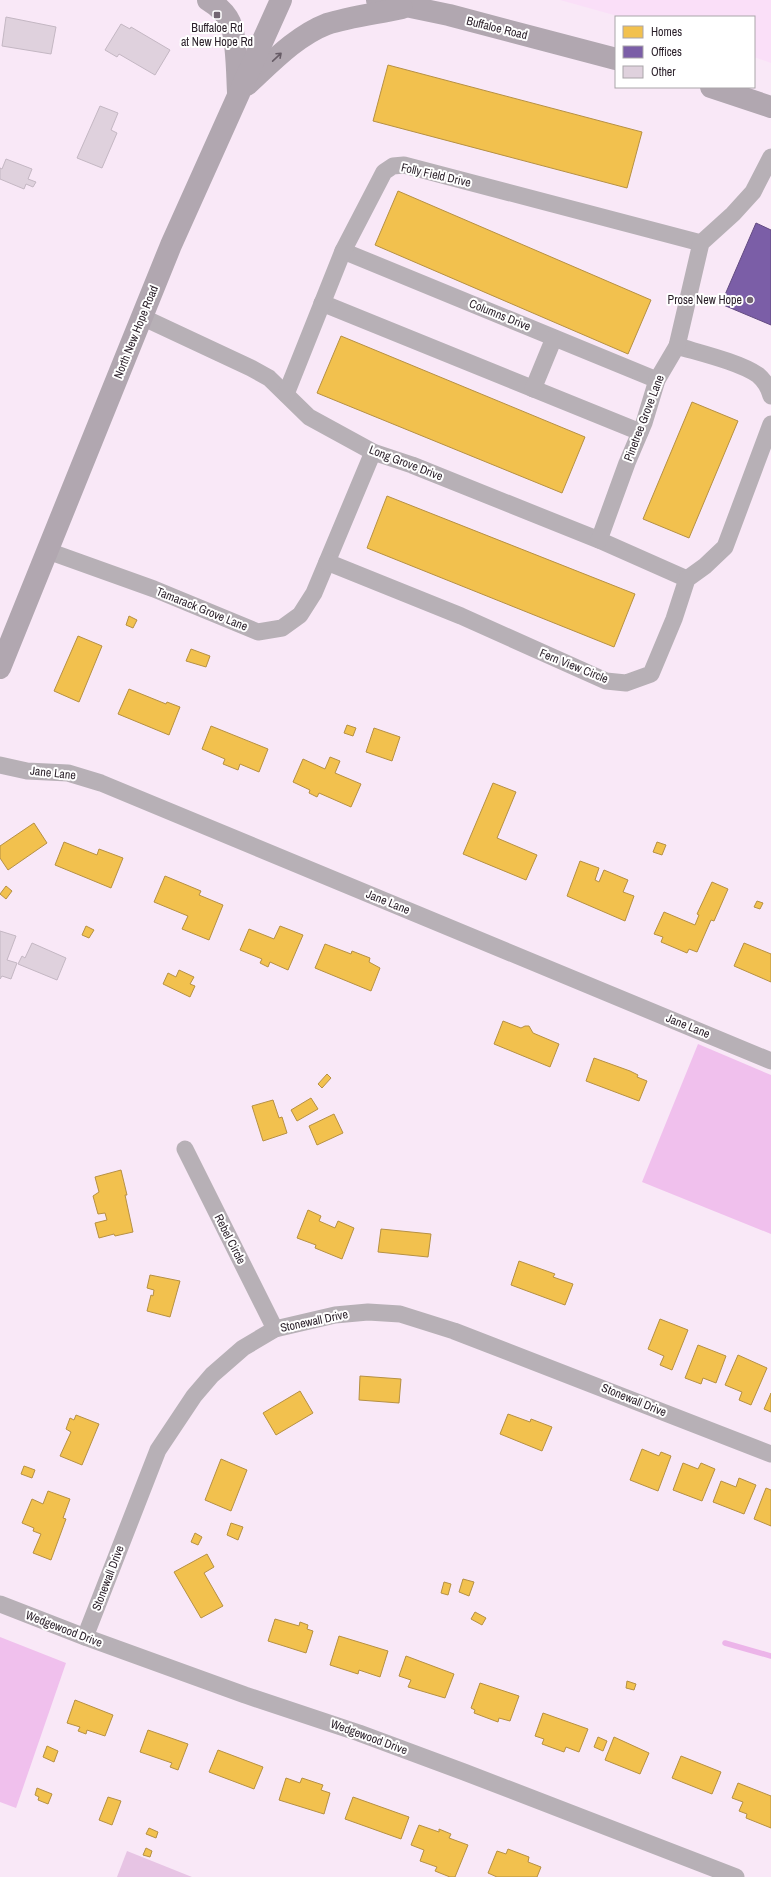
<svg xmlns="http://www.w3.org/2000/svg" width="771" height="1877" viewBox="0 0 771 1877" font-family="'Archivo Narrow',sans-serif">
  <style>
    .built { fill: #fadff8 }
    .green { fill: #e7c4e4 }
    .forest { fill: #f0c0ed }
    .homes { fill: #f2c14e; stroke: #b69043 }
    .offices { fill: #7b5ea7; stroke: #634b81 }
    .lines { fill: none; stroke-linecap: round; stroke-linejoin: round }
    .stream { stroke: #ecb4e9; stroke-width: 5.5 }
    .building { fill: #dfd1dd; stroke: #c4b7c3 }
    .minor { stroke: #b7b0b6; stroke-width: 17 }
    .primary { stroke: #b1a7b0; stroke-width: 22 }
    .oneway { stroke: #675c66 }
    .poi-dot { fill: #726571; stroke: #fff; stroke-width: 1.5 }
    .labels { text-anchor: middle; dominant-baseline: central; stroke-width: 4; stroke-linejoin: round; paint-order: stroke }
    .poi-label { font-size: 12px; fill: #2a1f29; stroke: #fff }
    .street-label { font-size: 12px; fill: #2a1f29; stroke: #fff }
  </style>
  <rect width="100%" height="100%" fill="#f9e8f7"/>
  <polygon class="built" points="560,0 771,0 771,63 754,57 754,17 621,17"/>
  <polygon class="green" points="127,1851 192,1877 117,1877"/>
  <g class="forest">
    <polygon points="698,1044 771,1075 771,1234 642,1182"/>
    <polygon points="0,1637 66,1663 16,1808 0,1802"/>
  </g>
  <g class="homes">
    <polygon points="388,65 642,132 627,188 373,121"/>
    <polygon points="398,191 651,300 628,354 375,245"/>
    <polygon points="341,336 585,437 562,493 317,393"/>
    <polygon points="692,402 738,421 689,538 643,519"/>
    <polygon points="387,496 635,594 614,647 367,548"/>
    <polygon points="129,616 137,620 133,628 126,625"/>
    <polygon points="78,636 102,646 79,702 54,691"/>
    <polygon points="191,649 210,656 206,667 186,661"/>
    <polygon points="129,689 166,704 167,702 180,707 169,735 118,714"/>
    <polygon points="347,725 356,728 353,736 344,733"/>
    <polygon points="211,726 268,749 259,772 240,764 238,770 223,764 225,759 202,749"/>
    <polygon points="374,728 400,737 392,761 366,752"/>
    <polygon points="330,757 340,761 335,773 361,784 351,807 319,793 317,797 309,793 310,790 293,782 303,759 325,769"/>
    <polygon points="493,783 516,792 497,838 537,855 526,880 463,854"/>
    <polygon points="34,823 47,843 8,870 0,858 0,846"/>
    <polygon points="64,842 97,855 99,849 123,858 111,888 55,865"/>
    <polygon points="657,842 666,845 662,855 653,852"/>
    <polygon points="580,861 599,868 595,880 599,882 604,870 628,880 623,892 634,896 625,921 567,896"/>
    <polygon points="165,876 201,891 199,895 223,905 209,940 182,929 188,916 154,902"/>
    <polygon points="712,882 728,889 714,921 711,920 697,952 689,949 687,953 661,942 663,937 654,934 664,912 695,925 699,915 697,914"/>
    <polygon points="6,886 12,891 6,899 0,894"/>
    <polygon points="757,901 763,903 760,909 754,907"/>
    <polygon points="86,926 94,930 89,938 82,935"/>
    <polygon points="280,926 303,935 288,970 270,962 268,967 260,963 262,959 240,950 249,929 274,939"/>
    <polygon points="744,943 771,954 771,982 734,966"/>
    <polygon points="325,944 351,954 352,951 370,958 369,962 380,968 371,991 315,968"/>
    <polygon points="179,970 194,977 190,984 195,986 190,997 163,984 168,973 176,977"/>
    <polygon points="503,1021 521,1028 525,1026 529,1026 533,1033 559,1044 550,1067 494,1044"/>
    <polygon points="594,1058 630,1071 638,1075 637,1077 647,1081 639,1101 586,1081"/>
    <polygon points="327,1074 331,1078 322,1088 318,1084"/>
    <polygon points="311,1098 318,1109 297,1121 291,1110"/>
    <polygon points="273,1100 279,1118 282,1117 287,1133 263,1141 252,1106"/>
    <polygon points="334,1114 343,1133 317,1145 309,1126"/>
    <polygon points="121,1170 127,1195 125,1195 133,1232 115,1236 114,1234 99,1238 95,1223 107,1220 105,1213 98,1214 93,1196 99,1192 95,1177"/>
    <polygon points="308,1210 321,1216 319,1221 335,1228 338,1221 354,1228 342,1259 315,1248 316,1245 297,1238"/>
    <polygon points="381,1229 431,1234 428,1257 378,1252"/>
    <polygon points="519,1261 555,1274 553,1277 573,1284 565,1305 511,1285"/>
    <polygon points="150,1275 180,1281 170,1317 147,1311 151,1295 153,1296 154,1290 147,1288"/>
    <polygon points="660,1319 688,1330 672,1370 660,1365 664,1356 648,1349"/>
    <polygon points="698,1345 726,1356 716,1383 703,1378 701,1384 685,1378"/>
    <polygon points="738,1355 767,1368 751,1405 739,1400 742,1392 725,1385"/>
    <polygon points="360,1376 401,1379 399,1403 359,1400"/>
    <polygon points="300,1391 313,1413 276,1435 263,1413"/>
    <polygon points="771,1393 771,1412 764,1409"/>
    <polygon points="508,1414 530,1422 531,1419 552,1427 542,1451 500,1434"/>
    <polygon points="76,1415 99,1424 82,1465 60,1456 71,1432 66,1429 70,1418 74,1420"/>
    <polygon points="642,1449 659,1456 661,1452 671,1456 658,1491 630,1480"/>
    <polygon points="221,1459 247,1470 231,1511 205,1500"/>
    <polygon points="683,1463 698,1469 701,1463 715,1469 702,1501 673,1490"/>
    <polygon points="24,1466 35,1470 32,1478 21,1474"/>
    <polygon points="739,1478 756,1485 744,1514 713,1502 721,1481 736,1487"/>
    <polygon points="766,1488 771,1490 771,1526 754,1519"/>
    <polygon points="48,1491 70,1499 63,1518 66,1519 51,1560 33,1553 41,1534 33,1531 34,1528 22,1523 32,1499 43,1504"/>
    <polygon points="231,1523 243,1527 238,1540 227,1535"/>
    <polygon points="195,1533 202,1537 198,1545 191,1542"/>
    <polygon points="207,1554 214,1567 204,1573 223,1606 201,1618 174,1572"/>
    <polygon points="463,1579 474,1582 469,1596 459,1592"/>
    <polygon points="444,1582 451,1584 448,1595 441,1593"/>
    <polygon points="475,1612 486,1618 482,1625 471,1619"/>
    <polygon points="275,1619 299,1626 300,1622 308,1625 307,1629 313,1631 306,1653 268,1641"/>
    <polygon points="339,1636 388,1651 380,1677 359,1670 358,1674 330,1665"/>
    <polygon points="406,1656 454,1674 445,1698 408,1687 411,1680 399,1676"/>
    <polygon points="627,1681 636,1684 634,1690 626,1688"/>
    <polygon points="480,1683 519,1696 510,1721 499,1718 498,1722 474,1713 475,1710 471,1708"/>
    <polygon points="75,1700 113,1715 105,1736 87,1730 86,1734 78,1731 80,1727 67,1723"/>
    <polygon points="543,1713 588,1729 579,1752 566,1747 564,1752 542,1744 544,1739 535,1736"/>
    <polygon points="148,1730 188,1744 178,1770 170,1767 172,1763 140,1752"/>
    <polygon points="598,1737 607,1741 603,1751 594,1747"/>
    <polygon points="614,1737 649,1753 640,1774 605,1760"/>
    <polygon points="47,1746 58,1751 54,1762 43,1757"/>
    <polygon points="218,1750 263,1767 254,1789 209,1772"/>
    <polygon points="681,1756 721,1772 712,1794 672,1778"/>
    <polygon points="286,1778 300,1783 302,1778 323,1785 321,1790 330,1793 324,1814 279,1800"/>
    <polygon points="738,1783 771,1796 771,1828 746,1818 747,1814 739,1811 743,1802 732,1798"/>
    <polygon points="37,1788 52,1794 48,1804 38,1800 39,1797 35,1795"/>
    <polygon points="108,1797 121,1801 112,1825 99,1820"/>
    <polygon points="353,1797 409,1817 401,1839 345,1819"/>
    <polygon points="419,1825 439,1832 439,1829 451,1834 449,1838 468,1845 455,1877 450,1877 435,1871 437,1867 420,1861 424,1850 411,1845"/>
    <polygon points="149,1828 158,1832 156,1838 146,1834"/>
    <polygon points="146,1848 152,1851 150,1857 143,1855"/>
    <polygon points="508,1849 529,1857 528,1862 541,1867 537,1877 497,1877 488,1873 497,1851 506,1854"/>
  </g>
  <polygon class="offices" points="756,223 771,230 771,325 721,304"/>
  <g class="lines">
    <polyline class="stream" points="725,1643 771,1656"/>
  </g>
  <g class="building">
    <polygon points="6,17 56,27 51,54 2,46"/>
    <polygon points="121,24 130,29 131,27 170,50 155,75 119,54 117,57 105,50"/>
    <polygon points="100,106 118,113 111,130 117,133 102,168 77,158"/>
    <polygon points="6,159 32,169 28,179 36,182 33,187 26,184 24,189 0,179 0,168 2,169"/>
    <polygon points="0,931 16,936 7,960 17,963 11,979 2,976 0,979"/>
    <polygon points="32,943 66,958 57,980 18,964 22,956 25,958"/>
  </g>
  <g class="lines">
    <g class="minor">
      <polyline points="343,251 657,380"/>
      <polyline points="322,303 640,432"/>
      <polyline points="142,317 251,368 269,378 309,417 373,452 412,465 599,540 687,579"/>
      <path d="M677,346C700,353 739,362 758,375C765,381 769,388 771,396"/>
      <polyline points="533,389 554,338"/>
      <polyline points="286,394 343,251 384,172 393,166 404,165 701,243"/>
      <polyline points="599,540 627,463 644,423 657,380 677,346 701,243 733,214 753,192 771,157"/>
      <polyline points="48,551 154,589 258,632 282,628 300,615 314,593 373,452"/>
      <polyline points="327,562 461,616 606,681 626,683 651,674 674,619 687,579 705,566 725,547 771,424"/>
      <polyline points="0,765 27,771 68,773 101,783 771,1061"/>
      <polyline points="185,1149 275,1329"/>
      <polyline points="0,1604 85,1637 245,1695 359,1733 464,1772 736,1877"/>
      <polyline points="85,1637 158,1450 194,1396 212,1375 243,1348 275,1329 335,1315 368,1312 400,1314 454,1331 771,1454"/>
    </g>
    <g class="primary">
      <path d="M208,0C218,6 229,16 232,28C237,44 237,75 238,92"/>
      <polyline points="377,0 449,15 616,59"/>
      <path d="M247,85C271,63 296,36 327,24C348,17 380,13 402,8"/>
      <polyline points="711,87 771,107"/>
      <polyline points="0,668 171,245 281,0"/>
    </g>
  </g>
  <defs><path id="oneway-shaft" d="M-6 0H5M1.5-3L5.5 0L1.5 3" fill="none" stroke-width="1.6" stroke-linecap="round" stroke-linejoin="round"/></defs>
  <use class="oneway" href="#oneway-shaft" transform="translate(277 57) rotate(-43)"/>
  <g class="poi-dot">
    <rect x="213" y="11" width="8" height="8" rx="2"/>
    <circle cx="750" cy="300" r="4"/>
  </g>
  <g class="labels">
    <g class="poi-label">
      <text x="217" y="28">Buffaloe Rd<tspan x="217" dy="14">at New Hope Rd</tspan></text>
      <text x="742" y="300" text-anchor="end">Prose New Hope</text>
    </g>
    <g class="street-label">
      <text transform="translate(497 28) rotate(14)">Buffaloe Road</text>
      <text transform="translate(436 175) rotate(13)">Folly Field Drive</text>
      <text transform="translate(500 315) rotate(22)">Columns Drive</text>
      <text transform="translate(136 332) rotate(-68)">North New Hope Road</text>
      <text transform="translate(644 418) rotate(-69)">Pinetree Grove Lane</text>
      <text transform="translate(406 463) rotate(21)">Long Grove Drive</text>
      <text transform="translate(202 609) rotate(22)">Tamarack Grove Lane</text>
      <text transform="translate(574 666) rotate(22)">Fern View Circle</text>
      <text transform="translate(53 773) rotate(6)">Jane Lane</text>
      <text transform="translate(388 902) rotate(22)">Jane Lane</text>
      <text transform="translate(688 1026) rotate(22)">Jane Lane</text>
      <text transform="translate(230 1239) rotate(63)">Rebel Circle</text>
      <text transform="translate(314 1321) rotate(-12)">Stonewall Drive</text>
      <text transform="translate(634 1400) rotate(22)">Stonewall Drive</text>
      <text transform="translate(108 1578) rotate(-69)">Stonewall Drive</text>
      <text transform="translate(64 1629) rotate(21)">Wedgewood Drive</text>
      <text transform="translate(369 1737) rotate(20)">Wedgewood Drive</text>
    </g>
  </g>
  <rect x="615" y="16" width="140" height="72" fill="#ffffff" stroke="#aaa5a9"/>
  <rect x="623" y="26" width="20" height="12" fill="#f2c14e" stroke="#aaa5a9"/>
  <text x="651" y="36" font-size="12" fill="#2a1f29">Homes</text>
  <rect x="623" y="46" width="20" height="12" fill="#7b5ea7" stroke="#aaa5a9"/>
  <text x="651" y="56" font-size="12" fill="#2a1f29">Offices</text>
  <rect x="623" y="66" width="20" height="12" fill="#dfd1dd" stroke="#aaa5a9"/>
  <text x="651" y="76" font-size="12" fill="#2a1f29">Other</text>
</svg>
